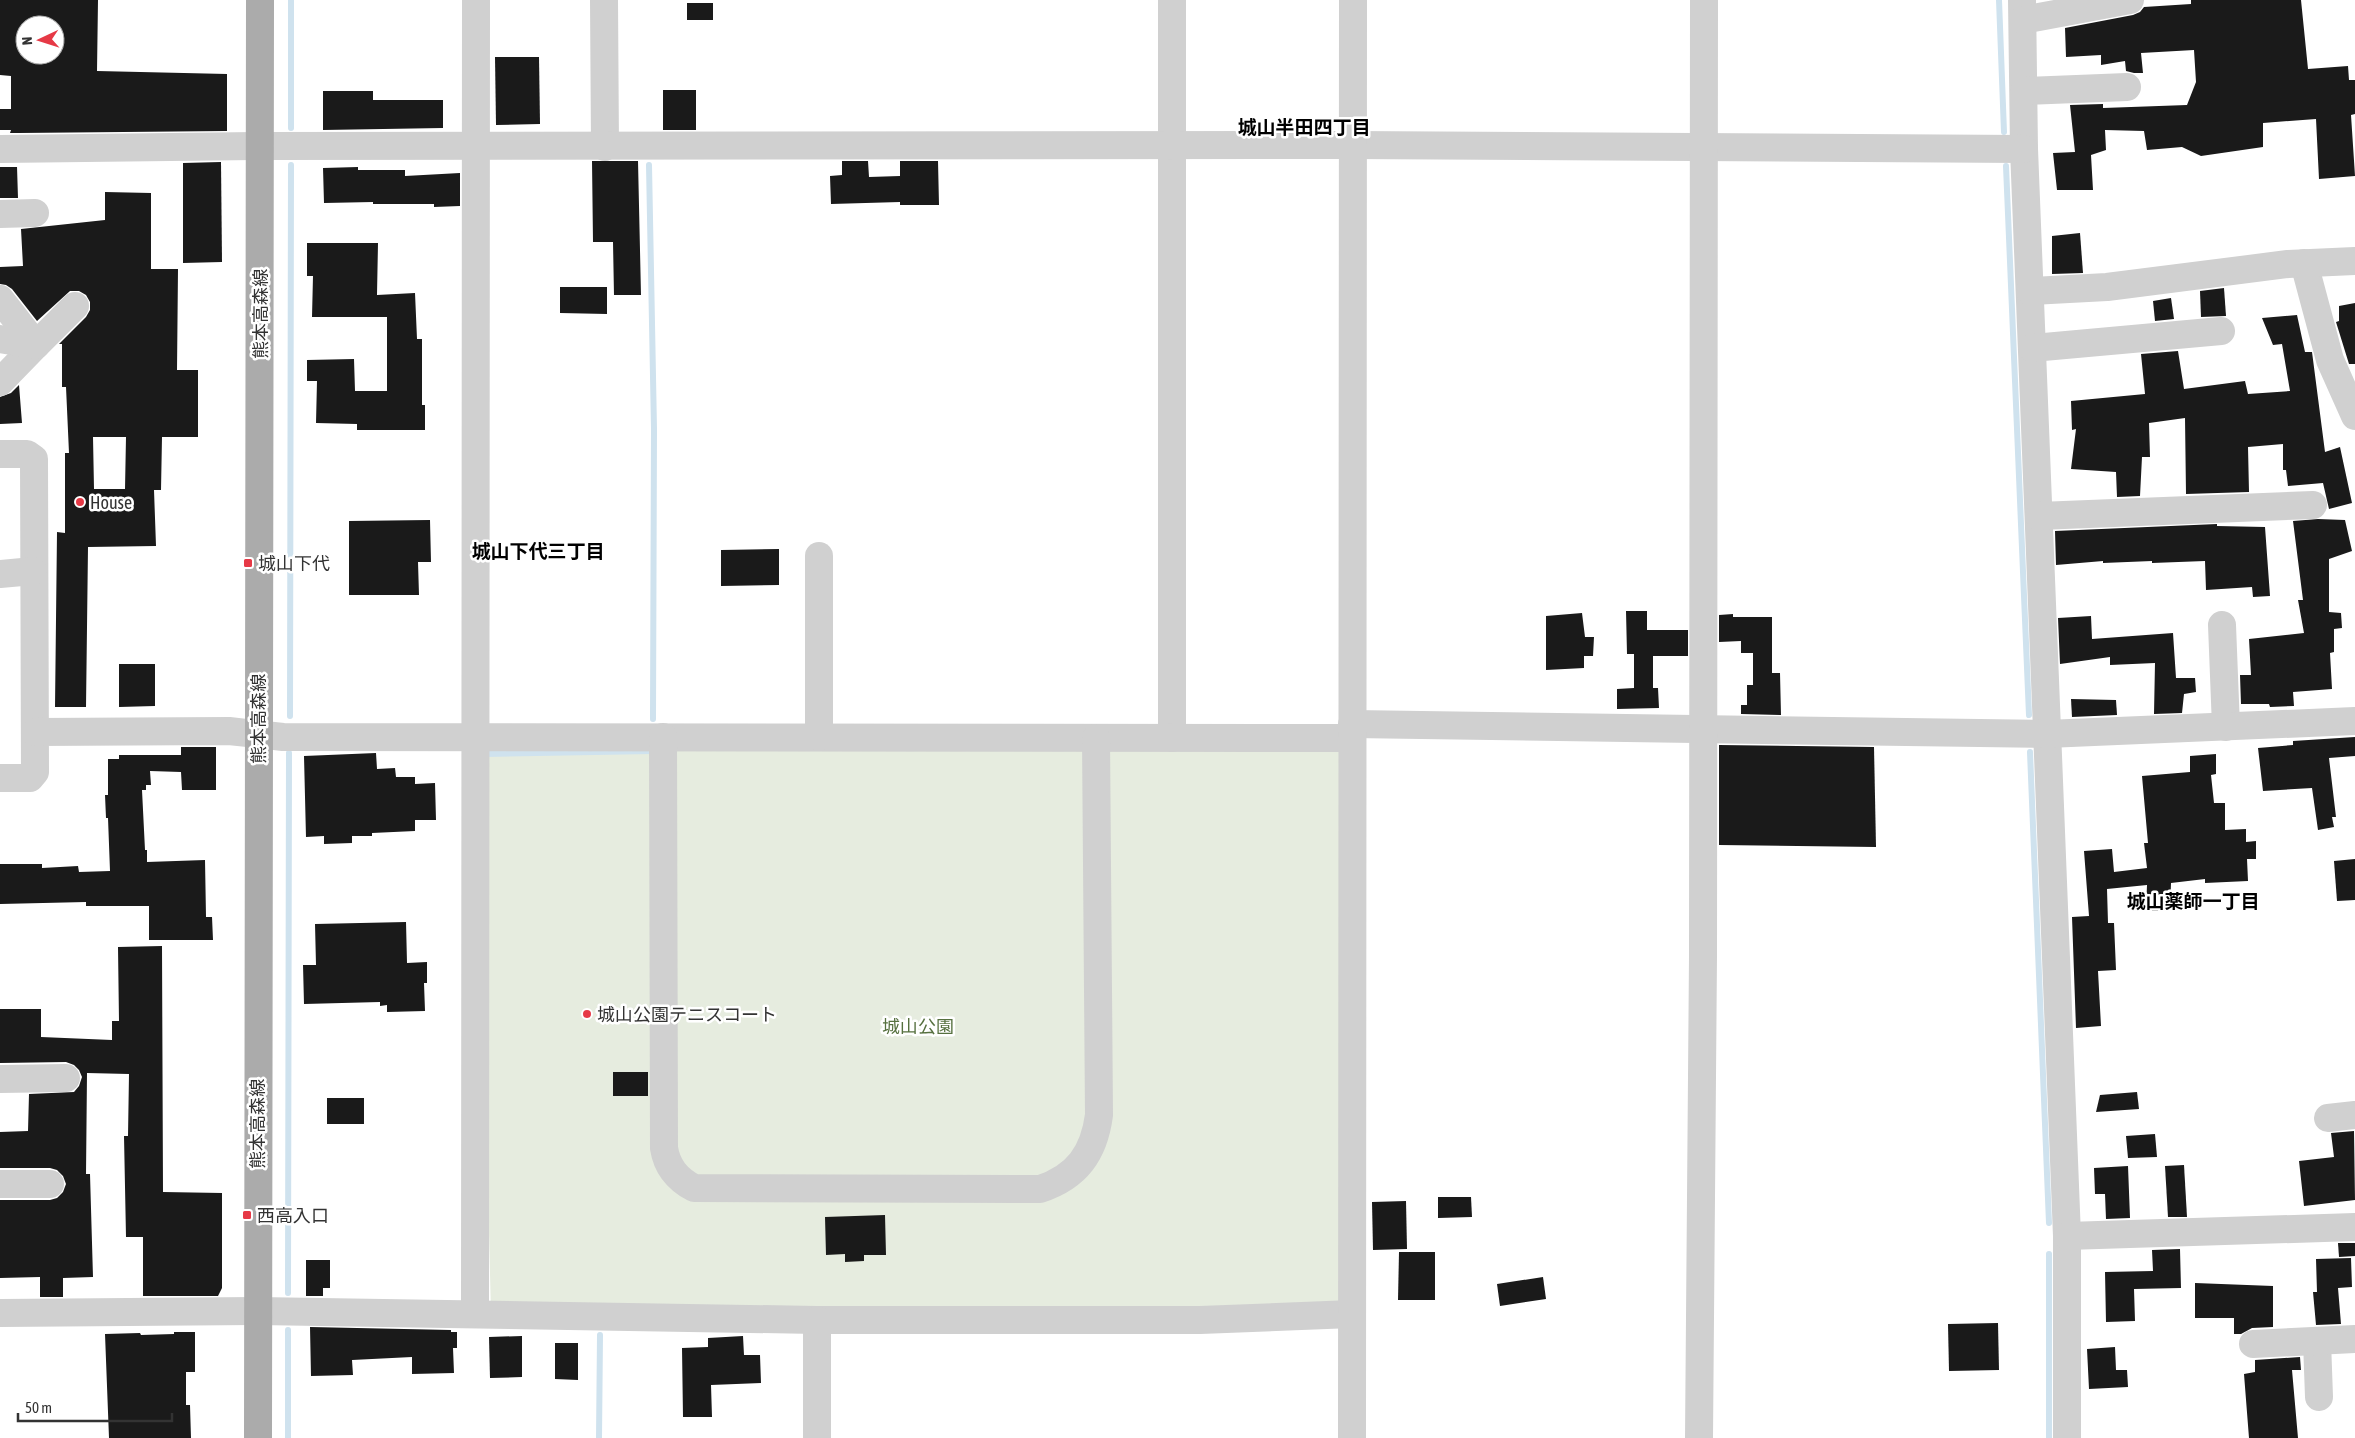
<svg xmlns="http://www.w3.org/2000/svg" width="2355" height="1438" viewBox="0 0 2355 1438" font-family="'Asap Condensed','Noto Sans JP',sans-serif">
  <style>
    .green { fill: #e6ecdf }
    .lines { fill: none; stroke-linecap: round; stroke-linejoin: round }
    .stream { stroke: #cfe2ee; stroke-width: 6 }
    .building { fill: #1a1a1a; fill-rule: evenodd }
    .minor { stroke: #d0d0d0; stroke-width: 28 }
    .major { stroke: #ababab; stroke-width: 28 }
    .poi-dot { fill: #e63946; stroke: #fff; stroke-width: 2 }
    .labels { text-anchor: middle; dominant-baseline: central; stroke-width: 5; stroke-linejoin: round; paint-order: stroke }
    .street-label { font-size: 18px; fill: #333; stroke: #fff }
    .poi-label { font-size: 18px; fill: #333; stroke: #fff; text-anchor: start }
    .park-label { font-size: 18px; fill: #56703f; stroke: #fff }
    .neighbourhood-label { font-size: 19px; font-weight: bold; fill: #000; stroke: #fff }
  </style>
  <rect width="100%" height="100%" fill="#fff"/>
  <polygon class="green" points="477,737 1351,738 1352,1314 491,1315"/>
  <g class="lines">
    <g class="stream">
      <polyline points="1999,0 2004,132"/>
      <polyline points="291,128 291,0"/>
      <polyline points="649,165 654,429 653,719"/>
      <polyline points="2006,166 2029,715"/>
      <polyline points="290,716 291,165"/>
      <polyline points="2030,752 2049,1223"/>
      <polyline points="486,758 486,754 653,751"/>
      <polyline points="288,1293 289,753"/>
      <polyline points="288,1438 288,1330"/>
      <polyline points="599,1438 600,1335"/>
      <polyline points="2049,1438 2049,1254"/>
    </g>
  </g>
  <g class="building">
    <path d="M0,0H98L97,71L227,74V131L19,133H10L11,130H0V109H11V76L0,75ZM25,25H55V55H25Z"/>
    <polygon points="2191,0 2301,0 2308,69 2348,66 2349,80 2355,80 2355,114 2351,115 2355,176 2319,179 2316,119 2263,123 2263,147 2201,156 2182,147 2147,150 2144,131 2105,130 2106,150 2091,155 2093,190 2057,190 2053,153 2075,152 2070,105 2103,104 2103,108 2187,105 2196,82 2194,50 2141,53 2143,73 2134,73 2126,71 2125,61 2101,65 2101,55 2066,57 2065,28 2133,15 2140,12 2144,7 2191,4"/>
    <rect x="687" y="3" width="26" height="17"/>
    <polygon points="495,57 539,57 540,124 496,125"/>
    <rect x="663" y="90" width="33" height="40"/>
    <polygon points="323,91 373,91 373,100 443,100 443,128 323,130"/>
    <polygon points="592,161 638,161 641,295 614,295 613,242 593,242"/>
    <polygon points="842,161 868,161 869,177 900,176 900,161 938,161 939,205 900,205 900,202 831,204 830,176 842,175"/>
    <polygon points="221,162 222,262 183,263 183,163"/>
    <polygon points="0,167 17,167 18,198 0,198"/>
    <polygon points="358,167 358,170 405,170 405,176 460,173 460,206 434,207 434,204 373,204 373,202 324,203 323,168"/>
    <path d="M105,192L151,193V269H178L177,370H198V437H162L161,490H154L156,546L88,547L86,707H55L57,532L65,533V453H69L66,387H62V344H59L86,317L90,310V302L86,295L79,291H70L37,321L12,289L6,285L0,284V267L23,266L21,229L105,220ZM93,437H126L125,489H94Z"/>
    <polygon points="2080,233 2083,273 2052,274 2052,236"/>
    <polygon points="307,243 378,243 377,295 415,293 417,339 422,339 422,405 425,405 425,430 357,430 357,424 316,423 317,381 307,381 307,360 354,359 355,391 387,391 387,317 312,317 313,276 307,276"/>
    <polygon points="560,287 607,287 607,314 560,313"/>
    <polygon points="2224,288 2226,316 2201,317 2200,291"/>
    <polygon points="2171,298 2174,319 2155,321 2153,301"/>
    <polygon points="2355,303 2355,364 2349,364 2336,322 2339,321 2339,306"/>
    <polygon points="2297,315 2305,352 2312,352 2325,452 2340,447 2352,503 2329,509 2323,483 2288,486 2286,470 2283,470 2283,444 2248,447 2249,492 2186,494 2185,418 2149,423 2150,457 2142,457 2140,496 2117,497 2116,472 2071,469 2076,429 2072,430 2071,401 2145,394 2141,354 2178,351 2184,389 2245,381 2248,394 2290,391 2282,344 2273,345 2262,318"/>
    <polygon points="19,385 22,423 0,424 0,397 11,393"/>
    <polygon points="2318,519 2345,520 2352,551 2329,559 2329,612 2341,613 2342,628 2334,629 2334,652 2330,653 2332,689 2293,692 2294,706 2270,707 2269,704 2241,704 2240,675 2251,675 2249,639 2304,633 2298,600 2303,600 2293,521"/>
    <polygon points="430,520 431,562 418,562 419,595 349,595 349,521"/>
    <polygon points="2217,524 2217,526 2265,527 2270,596 2253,597 2252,587 2206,590 2205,561 2152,563 2152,561 2103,563 2103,561 2056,565 2055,531"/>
    <polygon points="779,549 779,585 721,586 721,550"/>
    <polygon points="1626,611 1647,611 1647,630 1688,630 1688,656 1653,656 1653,688 1658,688 1659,708 1617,709 1617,689 1634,688 1634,654 1627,654"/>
    <polygon points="1582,613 1585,637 1594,637 1593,656 1584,656 1584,668 1546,670 1546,616"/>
    <polygon points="1733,614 1733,617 1772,617 1772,673 1780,673 1781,715 1741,714 1741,705 1747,705 1747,685 1753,685 1753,653 1741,653 1741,641 1719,642 1719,615"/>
    <polygon points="2091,616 2092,639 2173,633 2176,678 2195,678 2196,692 2184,694 2182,713 2154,714 2155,663 2110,665 2110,657 2060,664 2058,618"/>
    <polygon points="119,664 155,664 155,706 119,707"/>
    <polygon points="2071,699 2116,700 2117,715 2072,717"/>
    <polygon points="2355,737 2355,756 2329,758 2336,817 2332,817 2334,827 2318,830 2312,788 2263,791 2258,748 2293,745 2293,741"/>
    <polygon points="1719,745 1874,747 1876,847 1719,845"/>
    <polygon points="181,747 216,747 216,790 182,790 181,772 150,771 151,785 146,785 146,790 142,790 145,850 147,850 147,862 205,860 206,917 212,917 213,940 149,940 149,906 86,906 86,902 0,904 0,864 42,864 42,868 78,866 79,872 110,871 108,818 106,818 105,795 108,795 108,759 119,759 119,755 181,755"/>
    <polygon points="376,753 377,769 395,768 396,777 415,777 415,784 435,783 436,820 415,820 415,831 372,833 372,836 352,836 352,843 324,844 324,836 306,837 304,756"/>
    <polygon points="2216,754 2216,774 2211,775 2214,803 2225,803 2225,830 2246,829 2246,842 2256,841 2256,859 2247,859 2248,881 2205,883 2205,879 2171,883 2170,911 2146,911 2147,885 2107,889 2108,923 2114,923 2116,970 2098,971 2101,1026 2076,1028 2072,917 2089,916 2084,851 2112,849 2114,872 2147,868 2144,843 2148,843 2142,776 2190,772 2190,756"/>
    <polygon points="2355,859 2355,900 2337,901 2334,861"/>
    <polygon points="406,922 407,963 427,962 427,983 424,983 425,1011 387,1012 387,1005 380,1006 380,1002 304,1004 303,965 316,965 315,924"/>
    <polygon points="162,946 163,1192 222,1193 222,1288 218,1296 143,1296 143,1237 126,1237 124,1136 128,1136 129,1074 87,1073 86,1174 90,1174 93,1277 63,1278 63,1297 40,1297 40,1277 0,1278 0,1200 50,1200 57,1198 63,1192 66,1184 63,1176 57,1170 50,1168 0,1168 0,1132 28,1131 29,1094 74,1092 79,1086 82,1077 79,1070 74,1065 66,1062 0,1063 0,1009 41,1009 41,1037 112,1040 112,1021 119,1021 118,947"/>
    <rect x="613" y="1072" width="35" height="24"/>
    <polygon points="2137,1092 2139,1109 2096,1112 2100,1095"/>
    <rect x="327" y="1098" width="37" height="26"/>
    <polygon points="2354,1131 2355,1200 2304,1206 2299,1161 2334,1157 2331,1133"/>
    <polygon points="2155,1134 2157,1157 2128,1158 2126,1136"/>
    <polygon points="2184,1165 2187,1217 2168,1217 2165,1166"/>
    <polygon points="2128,1166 2130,1218 2106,1219 2105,1194 2095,1194 2094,1168"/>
    <polygon points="1438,1197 1471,1197 1472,1217 1438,1218"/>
    <polygon points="1406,1201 1407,1249 1373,1250 1372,1202"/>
    <polygon points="885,1215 886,1255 864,1255 864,1261 845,1262 845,1254 826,1255 825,1217"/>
    <polygon points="2338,1243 2355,1243 2355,1256 2339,1257"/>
    <polygon points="2180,1249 2181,1288 2134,1289 2135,1321 2106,1322 2105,1272 2153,1271 2152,1250"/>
    <polygon points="1399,1252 1435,1252 1435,1300 1398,1300"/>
    <polygon points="2351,1258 2352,1287 2338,1288 2341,1324 2316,1325 2313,1292 2317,1292 2316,1259"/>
    <polygon points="306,1260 330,1260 330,1288 323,1288 323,1296 306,1296"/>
    <polygon points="1543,1277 1546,1299 1500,1306 1497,1284"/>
    <polygon points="2195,1283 2273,1286 2273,1327 2252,1328 2241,1334 2234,1334 2234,1318 2195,1318"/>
    <polygon points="1998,1323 1999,1370 1949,1371 1948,1324"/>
    <polygon points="310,1327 451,1330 451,1332 457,1332 457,1348 453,1348 454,1373 412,1374 412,1357 352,1360 353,1375 311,1376"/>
    <polygon points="174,1332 195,1332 195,1372 186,1372 186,1405 190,1405 191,1438 109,1438 105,1334 140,1333 141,1335 174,1334"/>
    <polygon points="522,1336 522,1377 490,1378 489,1337"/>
    <polygon points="743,1336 744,1355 760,1355 761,1383 711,1385 712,1417 683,1417 682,1348 708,1347 708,1338"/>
    <polygon points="555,1343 578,1343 578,1380 555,1379"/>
    <polygon points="2115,1347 2116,1370 2127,1370 2128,1387 2089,1389 2087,1349"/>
    <polygon points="2300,1357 2301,1370 2292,1370 2298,1438 2249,1438 2244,1374 2255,1372 2255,1360"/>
  </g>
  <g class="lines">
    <g class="minor">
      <polyline points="604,0 605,147"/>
      <polyline points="1172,0 1172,738"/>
      <polyline points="2022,0 2024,149 2067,1236 2067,1438"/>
      <polyline points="2023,20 2130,0"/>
      <polyline points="2024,91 2127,87"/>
      <polyline points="0,149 261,146 1351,145 2024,149"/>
      <polyline points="0,214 35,213"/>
      <polyline points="2304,263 2330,360 2355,416"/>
      <polyline points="2030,291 2107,287 2288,264 2355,261"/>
      <polyline points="0,299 36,345 0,382"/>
      <polyline points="0,339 36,345 75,306"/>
      <polyline points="2032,348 2221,331"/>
      <polyline points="0,454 27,454 34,459 35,772 30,778 0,778"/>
      <polyline points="2039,516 2313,505"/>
      <polyline points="0,574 33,571"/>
      <polyline points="2222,625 2226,727"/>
      <polyline points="1352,724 2047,734 2355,721"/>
      <polyline points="35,732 229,731 283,737 1351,738"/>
      <path d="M663,737L664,1148C667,1167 677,1179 694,1188L1040,1189C1077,1177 1094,1153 1099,1115L1096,738"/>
      <polyline points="819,737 819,556"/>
      <polyline points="0,1079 66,1078"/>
      <polyline points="2328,1118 2355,1115"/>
      <polyline points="0,1184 50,1184"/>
      <polyline points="2067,1236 2355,1227"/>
      <polyline points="0,1313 257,1311 817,1320 1200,1320 1352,1314"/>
      <polyline points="475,1314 476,0"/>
      <polyline points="817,1320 817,1438"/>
      <polyline points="2317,1341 2319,1397"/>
      <polyline points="2253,1344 2355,1339"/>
      <polyline points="1352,1438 1353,0"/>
      <polyline points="1699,1438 1703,956 1704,0"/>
    </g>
    <polyline class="major" points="258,1438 260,0"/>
  </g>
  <g class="poi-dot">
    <circle cx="80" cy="502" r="5"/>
    <rect x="243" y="558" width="10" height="10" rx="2.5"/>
    <circle cx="587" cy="1014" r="5"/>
    <rect x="242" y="1210" width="10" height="10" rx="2.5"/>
  </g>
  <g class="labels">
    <g class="street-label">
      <text transform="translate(260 314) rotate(-90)">熊本高森線</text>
      <text transform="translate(258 719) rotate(-90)">熊本高森線</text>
      <text transform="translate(257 1124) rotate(-90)">熊本高森線</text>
    </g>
    <g class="poi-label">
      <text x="90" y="502">House</text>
      <text x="258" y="563">城山下代</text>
      <text x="597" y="1014">城山公園テニスコート</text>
      <text x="257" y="1215">西高入口</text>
    </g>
    <g class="park-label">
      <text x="918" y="1026">城山公園</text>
    </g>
    <g class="neighbourhood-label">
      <text x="1304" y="127">城山半田四丁目</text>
      <text x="538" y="551">城山下代三丁目</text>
      <text x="2193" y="901">城山薬師一丁目</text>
    </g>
  </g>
  <g transform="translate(40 40) rotate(266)"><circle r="24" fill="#ffffff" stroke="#adadad"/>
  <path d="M0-4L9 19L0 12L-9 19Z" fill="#e63946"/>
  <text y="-8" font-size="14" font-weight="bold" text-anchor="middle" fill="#333333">N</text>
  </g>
  <path d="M18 1413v8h154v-8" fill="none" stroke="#333333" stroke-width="2.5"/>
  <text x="25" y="1413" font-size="15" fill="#333333" stroke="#ffffff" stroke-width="4" paint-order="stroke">50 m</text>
</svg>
